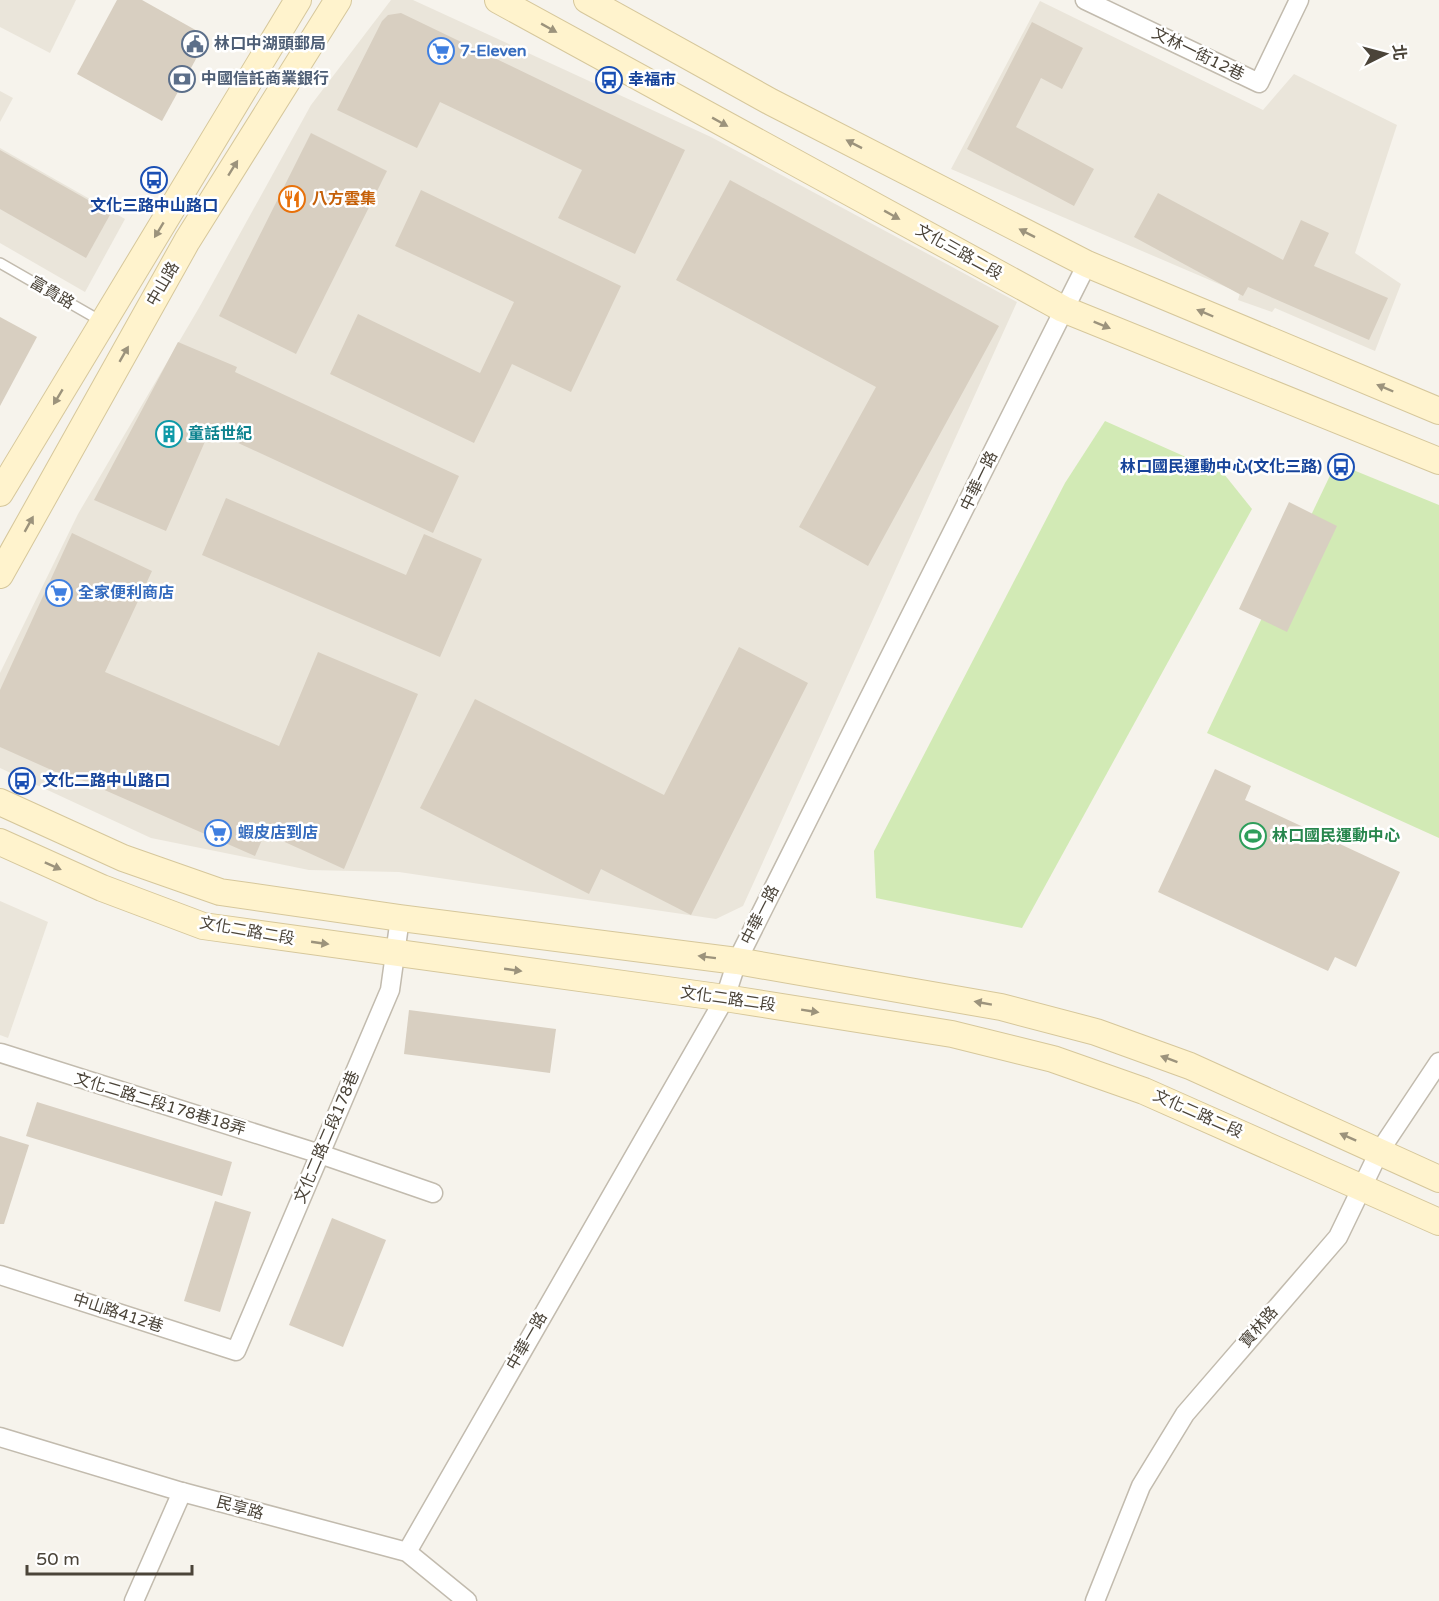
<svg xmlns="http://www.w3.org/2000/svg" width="1439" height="1601" viewBox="0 0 1439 1601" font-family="'Varela Round','Noto Sans TC',sans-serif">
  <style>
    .residential { fill: #eae5da }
    .green { fill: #d2eab5 }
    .building { fill: #d8cfc1 }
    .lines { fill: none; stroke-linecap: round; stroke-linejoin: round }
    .lane-casing { stroke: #c2bbae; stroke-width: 12 }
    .street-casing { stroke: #c2bbae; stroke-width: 21 }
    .secondary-casing { stroke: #d6c79b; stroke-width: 28 }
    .lane { stroke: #fff; stroke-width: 9 }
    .street { stroke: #fff; stroke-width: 18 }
    .secondary { stroke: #fff3cd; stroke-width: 26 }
    .oneway { fill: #9c937c }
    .labels { text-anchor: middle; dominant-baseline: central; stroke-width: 5; stroke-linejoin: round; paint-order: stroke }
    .service-label { font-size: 16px; font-weight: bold; fill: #4e5e75; stroke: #fff; text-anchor: start }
    .shop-label { font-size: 16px; font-weight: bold; fill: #366cbe; stroke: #fff; text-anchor: start }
    .street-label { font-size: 16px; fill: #4b4439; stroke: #fff }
    .transit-label { font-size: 16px; font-weight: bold; fill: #164399; stroke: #fff; text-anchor: start }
    .food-label { font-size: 16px; font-weight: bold; fill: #c56008; stroke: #fff; text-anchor: start }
    .culture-label { font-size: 16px; font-weight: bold; fill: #0d838f; stroke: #fff; text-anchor: start }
    .leisure-label { font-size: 16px; font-weight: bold; fill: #27864d; stroke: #fff; text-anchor: start }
  </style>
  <rect width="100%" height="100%" fill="#f6f3ec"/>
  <g class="residential">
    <polygon points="0,0 76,0 50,53 0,27"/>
    <polygon points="391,0 413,0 711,137 1017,302 743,906 716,919 399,872 309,870 151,838 0,768 0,673 78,514 200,306 311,105"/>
    <polygon points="1040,1 1263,110 1294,74 1397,125 1355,253 1401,284 1375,351 1275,308 1272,312 1238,300 1240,293 951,169"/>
    <polygon points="0,91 13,98 0,122"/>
    <polygon points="0,148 125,219 85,292 0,243"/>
    <polygon points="0,901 48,922 8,1038 0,1035"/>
  </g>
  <g class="green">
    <polygon points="1105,421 1224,474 1252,509 1022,928 876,898 874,851 1065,483"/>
    <polygon points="1336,463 1439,505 1439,838 1207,733"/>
  </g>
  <g class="building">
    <polygon points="117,0 142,0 208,37 162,121 77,74"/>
    <polygon points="401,13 685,150 635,254 558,218 582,170 440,102 417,148 337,110 382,21 388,15"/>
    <polygon points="1032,22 1083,48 1062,89 1041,78 1016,127 1094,169 1074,206 967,149"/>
    <polygon points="311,133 387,171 296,354 219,316"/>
    <polygon points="0,150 111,213 86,258 0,209"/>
    <polygon points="730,180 999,326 868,566 799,527 876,387 676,280"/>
    <polygon points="421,190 621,286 571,392 512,364 474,443 330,374 358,314 480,373 514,302 395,246"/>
    <polygon points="1158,193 1283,260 1301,220 1329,233 1314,266 1388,298 1369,340 1248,287 1243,296 1134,237"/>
    <polygon points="0,317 37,337 0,406"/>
    <polygon points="178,342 237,367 235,372 459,476 433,533 210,430 166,531 94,500"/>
    <polygon points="226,498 406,575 424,534 482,559 440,657 202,555"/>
    <polygon points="1289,502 1337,526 1287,632 1239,609"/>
    <polygon points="72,533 152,571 105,672 279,746 318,652 418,694 344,869 265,833 255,856 68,774 67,777 0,747 0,690"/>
    <polygon points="739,647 808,683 691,915 601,869 589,894 420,808 475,699 664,795"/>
    <polygon points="1215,769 1251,786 1245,800 1400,872 1356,967 1335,957 1328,971 1158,892"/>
    <polygon points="409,1010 556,1029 550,1073 404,1054"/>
    <polygon points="37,1102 232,1162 222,1196 26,1136"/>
    <polygon points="0,1136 29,1145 4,1224 0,1224"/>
    <polygon points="215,1201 251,1212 220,1312 184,1301"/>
    <polygon points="332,1218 386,1240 343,1347 289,1325"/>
  </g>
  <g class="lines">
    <defs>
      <polyline id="lane" points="0,263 101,321"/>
      <g id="street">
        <polyline points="1085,0 1259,83 1299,0"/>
        <polyline points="1,1053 320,1154 433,1193"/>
        <polyline points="0,1275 236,1351 390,990 400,918"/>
        <polyline points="0,1437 182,1492 407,1552 467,1601"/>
        <polyline points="407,1552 725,998 737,961 1087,264"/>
        <polyline points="134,1601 182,1492"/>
        <polyline points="1095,1601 1141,1486 1185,1414 1338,1237 1379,1152 1439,1062"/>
      </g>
      <g id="secondary">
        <polyline points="498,0 1063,309 1439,461"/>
        <polyline points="587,0 771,102 1087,264 1439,411"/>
        <polyline points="0,493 298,0"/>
        <polyline points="0,575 187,241 338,0"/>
        <polyline points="0,802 123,858 220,892 400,918 737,961 1001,1007 1096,1032 1190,1066 1439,1179"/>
        <polyline points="0,842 102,888 203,926 725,998 952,1034 1053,1059 1144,1091 1439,1222"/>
      </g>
    </defs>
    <use href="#lane" class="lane-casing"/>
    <use href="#street" class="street-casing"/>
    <use href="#secondary" class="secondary-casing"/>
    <use href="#lane" class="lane"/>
    <use href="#street" class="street"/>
    <use href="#secondary" class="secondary"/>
  </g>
  <defs><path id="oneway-solid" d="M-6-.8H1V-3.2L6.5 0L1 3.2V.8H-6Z" transform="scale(1.5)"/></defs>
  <g class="oneway">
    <use href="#oneway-solid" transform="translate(549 28) rotate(29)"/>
    <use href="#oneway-solid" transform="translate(720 122) rotate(29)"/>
    <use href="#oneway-solid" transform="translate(854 144) rotate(-153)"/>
    <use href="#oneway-solid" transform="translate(233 168) rotate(-58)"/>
    <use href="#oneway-solid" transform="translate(892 215) rotate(29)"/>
    <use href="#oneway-solid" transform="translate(159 230) rotate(121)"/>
    <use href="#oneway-solid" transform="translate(1027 233) rotate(-153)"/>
    <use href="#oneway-solid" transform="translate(1205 313) rotate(-157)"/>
    <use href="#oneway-solid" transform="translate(1102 325) rotate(22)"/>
    <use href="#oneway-solid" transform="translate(124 354) rotate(-60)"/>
    <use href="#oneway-solid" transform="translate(1385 388) rotate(-157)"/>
    <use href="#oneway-solid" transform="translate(58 397) rotate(121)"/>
    <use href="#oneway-solid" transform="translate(29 524) rotate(-61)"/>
    <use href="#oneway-solid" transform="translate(53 866) rotate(24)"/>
    <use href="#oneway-solid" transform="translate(320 943) rotate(8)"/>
    <use href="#oneway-solid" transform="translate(707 957) rotate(-173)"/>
    <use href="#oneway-solid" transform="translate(513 970) rotate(8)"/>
    <use href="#oneway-solid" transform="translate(983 1003) rotate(-170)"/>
    <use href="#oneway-solid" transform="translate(810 1011) rotate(9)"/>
    <use href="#oneway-solid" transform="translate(1169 1059) rotate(-160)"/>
    <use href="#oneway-solid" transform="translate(1348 1137) rotate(-156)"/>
  </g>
  <defs>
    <symbol id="civic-ring" viewBox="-11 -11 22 22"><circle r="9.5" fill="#fff" stroke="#5c6f8a" stroke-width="1.5"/><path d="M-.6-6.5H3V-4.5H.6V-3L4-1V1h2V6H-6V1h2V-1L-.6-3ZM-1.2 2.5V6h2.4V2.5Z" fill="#5c6f8a"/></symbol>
    <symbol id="supermarket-ring" viewBox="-11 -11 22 22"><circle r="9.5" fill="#fff" stroke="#3f7fe0" stroke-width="1.5"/><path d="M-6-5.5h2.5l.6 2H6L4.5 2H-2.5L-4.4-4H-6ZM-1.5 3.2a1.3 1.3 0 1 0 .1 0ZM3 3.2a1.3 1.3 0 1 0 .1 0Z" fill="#3f7fe0"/></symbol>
    <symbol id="bank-ring" viewBox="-11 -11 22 22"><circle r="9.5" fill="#fff" stroke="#5c6f8a" stroke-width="1.5"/><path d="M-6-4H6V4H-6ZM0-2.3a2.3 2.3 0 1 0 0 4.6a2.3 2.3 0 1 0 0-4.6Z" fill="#5c6f8a"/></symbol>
    <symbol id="bus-ring" viewBox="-11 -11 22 22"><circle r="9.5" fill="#fff" stroke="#1a4fb4" stroke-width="1.5"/><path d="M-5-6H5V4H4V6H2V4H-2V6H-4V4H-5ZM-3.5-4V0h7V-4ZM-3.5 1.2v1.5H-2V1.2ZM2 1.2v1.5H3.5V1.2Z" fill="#1a4fb4"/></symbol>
    <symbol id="restaurant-ring" viewBox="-11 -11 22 22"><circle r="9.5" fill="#fff" stroke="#e8710a" stroke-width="1.5"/><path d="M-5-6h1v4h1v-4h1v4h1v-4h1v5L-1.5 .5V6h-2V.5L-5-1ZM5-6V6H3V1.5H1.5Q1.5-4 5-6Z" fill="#e8710a"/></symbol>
    <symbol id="building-ring" viewBox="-11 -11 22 22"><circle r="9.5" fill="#fff" stroke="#0f9aa8" stroke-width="1.5"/><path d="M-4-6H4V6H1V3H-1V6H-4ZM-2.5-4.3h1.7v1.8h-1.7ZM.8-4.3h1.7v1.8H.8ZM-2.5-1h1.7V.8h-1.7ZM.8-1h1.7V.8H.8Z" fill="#0f9aa8"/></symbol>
    <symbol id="stadium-ring" viewBox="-11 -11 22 22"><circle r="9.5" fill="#fff" stroke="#2e9e5b" stroke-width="1.5"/><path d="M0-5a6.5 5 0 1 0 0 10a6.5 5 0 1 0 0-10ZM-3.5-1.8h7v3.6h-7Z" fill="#2e9e5b"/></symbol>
  </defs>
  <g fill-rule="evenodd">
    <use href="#civic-ring" x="180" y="29" width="30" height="30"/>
    <use href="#supermarket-ring" x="426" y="36" width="30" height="30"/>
    <use href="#bank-ring" x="167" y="64" width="30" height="30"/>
    <use href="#bus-ring" x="594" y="65" width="30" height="30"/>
    <use href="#bus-ring" x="139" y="165" width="30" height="30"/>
    <use href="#restaurant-ring" x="277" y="184" width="30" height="30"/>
    <use href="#building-ring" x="154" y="419" width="30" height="30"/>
    <use href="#bus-ring" x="1326" y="452" width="30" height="30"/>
    <use href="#supermarket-ring" x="44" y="578" width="30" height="30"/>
    <use href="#bus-ring" x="7" y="766" width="30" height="30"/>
    <use href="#supermarket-ring" x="203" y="818" width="30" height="30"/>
    <use href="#stadium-ring" x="1238" y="821" width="30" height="30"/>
  </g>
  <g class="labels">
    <g class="service-label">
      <text x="214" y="44">林口中湖頭郵局</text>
      <text x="201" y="79">中國信託商業銀行</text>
    </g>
    <g class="shop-label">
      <text x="460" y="51">7-Eleven</text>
      <text x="78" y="593">全家便利商店</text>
      <text x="238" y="833">蝦皮店到店</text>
    </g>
    <g class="street-label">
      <text transform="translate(1198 54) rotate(26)">文林一街12巷</text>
      <text transform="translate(959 252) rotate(29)">文化三路二段</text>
      <text transform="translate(163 284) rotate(-60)">中山路</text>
      <text transform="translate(52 293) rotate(30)">富貴路</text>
      <text transform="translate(979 481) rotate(-64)">中華一路</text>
      <text transform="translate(760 915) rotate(-63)">中華一路</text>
      <text transform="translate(247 931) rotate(10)">文化二路二段</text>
      <text transform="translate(728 999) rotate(8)">文化二路二段</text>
      <text transform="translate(160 1104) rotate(17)">文化二路二段178巷18弄</text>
      <text transform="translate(1198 1114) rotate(24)">文化二路二段</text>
      <text transform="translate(327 1137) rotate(-67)">文化二路二段178巷</text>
      <text transform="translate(118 1313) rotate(18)">中山路412巷</text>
      <text transform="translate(1259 1327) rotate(-49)">寶林路</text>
      <text transform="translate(527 1341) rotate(-60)">中華一路</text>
      <text transform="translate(240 1508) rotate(15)">民享路</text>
    </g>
    <g class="transit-label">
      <text x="628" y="80">幸福市</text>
      <text x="154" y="206" text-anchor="middle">文化三路中山路口</text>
      <text x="1322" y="467" text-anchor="end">林口國民運動中心(文化三路)</text>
      <text x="42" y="781">文化二路中山路口</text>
    </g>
    <g class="food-label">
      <text x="312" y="199">八方雲集</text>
    </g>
    <g class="culture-label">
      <text x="188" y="434">童話世紀</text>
    </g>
    <g class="leisure-label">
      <text x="1272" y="836">林口國民運動中心</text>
    </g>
  </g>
  <g transform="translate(1385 54) rotate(84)" stroke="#ffffff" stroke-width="4.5" paint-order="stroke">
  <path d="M0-4.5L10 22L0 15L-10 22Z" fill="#4b4439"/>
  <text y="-9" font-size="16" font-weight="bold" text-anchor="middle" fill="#4b4439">北</text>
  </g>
  <path d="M27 1565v9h165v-9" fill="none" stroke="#4b4439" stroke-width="3"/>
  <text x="36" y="1565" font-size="18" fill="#4b4439" stroke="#ffffff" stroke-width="4.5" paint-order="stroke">50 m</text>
</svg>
